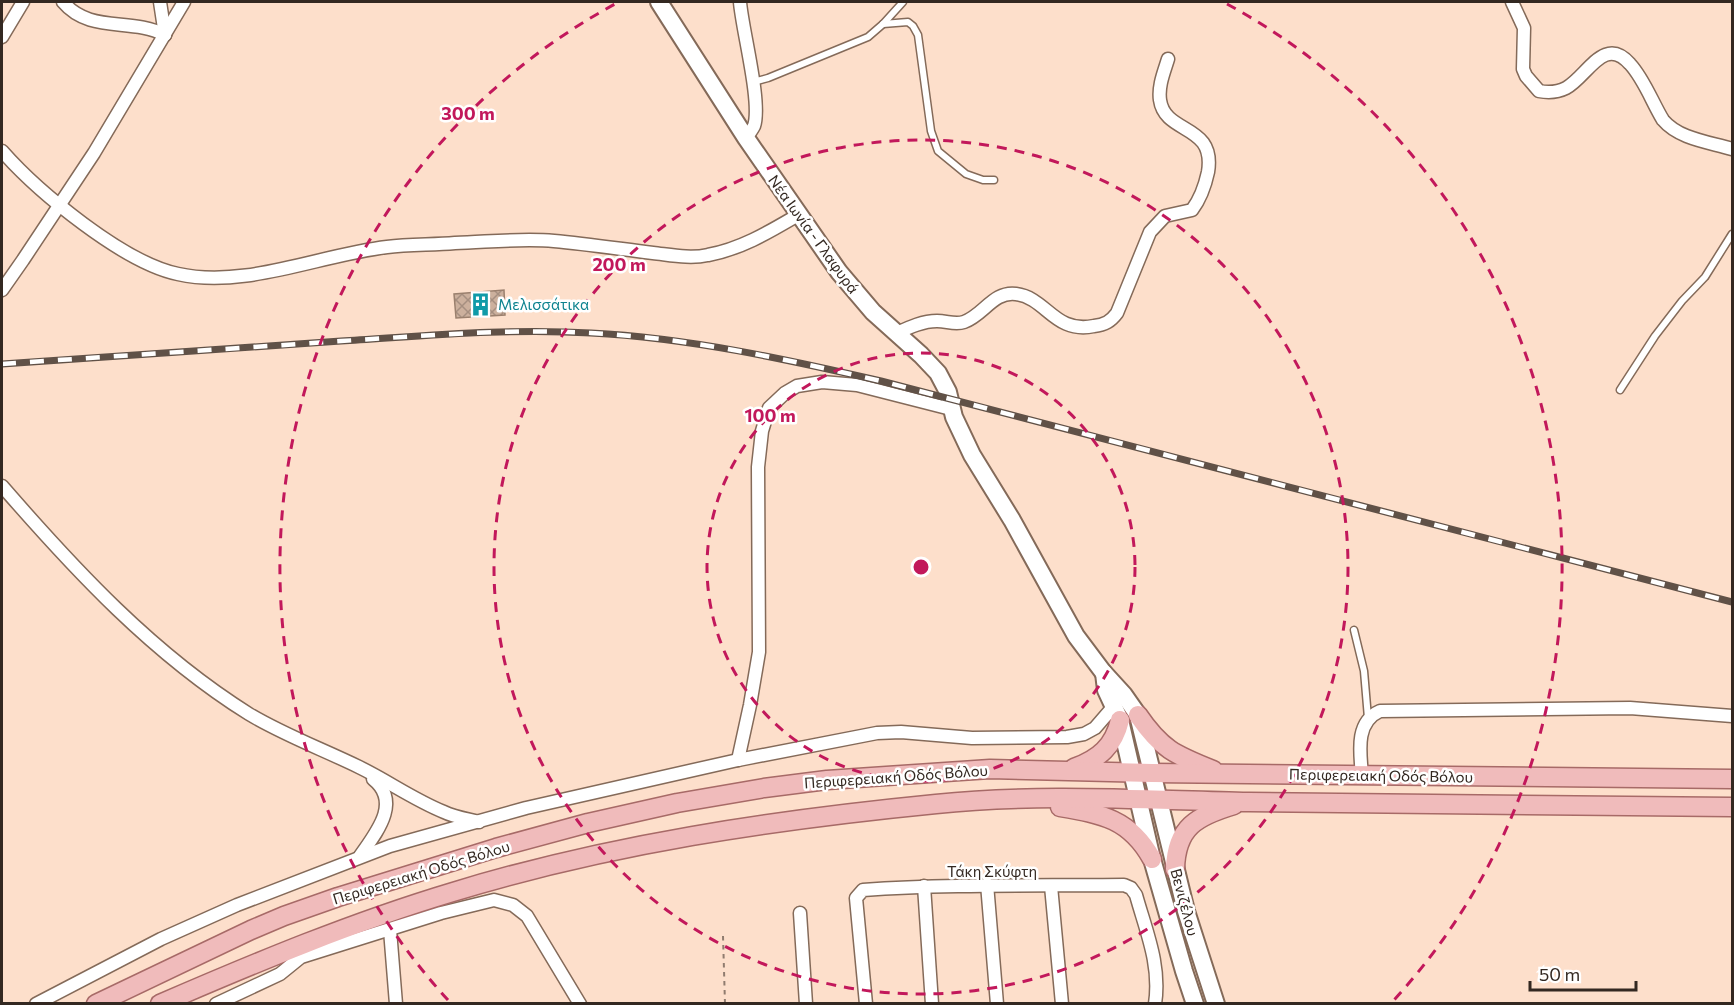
<svg xmlns="http://www.w3.org/2000/svg" width="1734" height="1005" viewBox="0 0 1734 1005" font-family="Commissioner,sans-serif">
  <style>
    .building { fill: url(#building-cross-hatch); stroke: #9b806e; stroke-width: 1.5 }
    .lines { fill: none; stroke-linecap: round; stroke-linejoin: round }
    .lane-casing { stroke: #846a59; stroke-width: 9 }
    .street-casing { stroke: #846a59; stroke-width: 15 }
    .secondary-casing { stroke: #846a59; stroke-width: 20 }
    .primary-casing { stroke: #a76a67; stroke-width: 21 }
    .path { stroke: #907c6f; stroke-width: 2; stroke-dasharray: 4.5 4.5; stroke-linecap: butt }
    .lane { stroke: #fff; stroke-width: 6 }
    .street { stroke: #fff; stroke-width: 12 }
    .secondary { stroke: #fff; stroke-width: 16 }
    .primary { stroke: #f0bbbb; stroke-width: 18 }
    .rail-casing { stroke: #605147; stroke-width: 7 }
    .rail { stroke: #fff; stroke-width: 4.5; stroke-dasharray: 14; stroke-linecap: butt }
    .ring { fill: none; stroke: #c2185b; stroke-width: 3; stroke-dasharray: 10 8 }
    .labels { text-anchor: middle; dominant-baseline: central; stroke-width: 5; stroke-linejoin: round; paint-order: stroke }
    .street-label { font-size: 15px; fill: #332821; stroke: #fff }
    .culture-label { font-size: 15px; fill: #0d838f; stroke: #fff; text-anchor: start }
    .centre { fill: #c2185b; stroke: #fff; stroke-width: 3 }
    .ring-label { font-size: 18px; text-anchor: middle; font-weight: bold; fill: #c2185b; stroke: #fff; stroke-width: 5; stroke-linejoin: round; paint-order: stroke }
  </style>
  <defs>
    <pattern id="building-cross-hatch" width="8" height="8" patternUnits="userSpaceOnUse" patternTransform="scale(1.5)"><rect width="8" height="8" fill="#ccb09d"/><path d="M0 0l8 8M0 8l8-8" fill="none" stroke="#a68f80"/></pattern>
  </defs>
  <rect width="100%" height="100%" fill="#fddfcb"/>
  <polygon class="building" points="504,290 505,315 456,318 454,294"/>
  <g class="lines">
    <defs>
      <g id="lane">
        <polyline points="883,24 908,22 913,26 918,35 931,131 938,151 966,174 983,180 994,180"/>
        <polyline points="753,82 768,78 868,37 883,24 903,2"/>
        <polyline points="1620,390 1655,336 1682,301 1705,277 1732,234"/>
        <polyline points="1354,630 1364,671 1368,718"/>
      </g>
      <g id="street">
        <path d="M63,2C90,34 131,17 165,35"/>
        <polyline points="160,2 165,35"/>
        <path d="M740,2C742,29 762,103 754,126C752,130 749,134 746,138"/>
        <path d="M1512,2L1524,28L1523,69L1526,76L1539,91C1549,93 1558,92 1566,88C1587,77 1604,34 1630,64C1644,79 1652,102 1663,120C1679,139 1709,142 1732,149"/>
        <polyline points="2,37 23,2"/>
        <path d="M2,151C38,192 124,263 178,274C245,289 319,255 387,247C409,244 432,245 455,243C488,242 522,238 554,241C587,244 620,249 653,253C671,255 690,259 708,255C741,249 769,232 798,215"/>
        <polyline points="2,290 23,260 94,153 184,2"/>
        <path d="M897,333C910,327 923,321 937,321C947,321 955,325 964,322C984,315 993,291 1016,294C1047,298 1054,334 1094,326C1105,325 1111,321 1117,313L1150,232L1165,216L1192,210C1201,198 1205,186 1208,172C1216,123 1165,135 1160,100C1158,86 1164,72 1168,59"/>
        <path d="M2,486C75,570 153,654 249,714C284,735 322,749 359,767C388,781 414,800 444,812C454,817 467,819 479,822"/>
        <polyline points="738,760 750,705 759,652 758,467 762,431 769,408 785,393 797,386 822,382 857,385 951,409"/>
        <path d="M1362,775C1360,752 1355,722 1380,711L1630,708L1732,716"/>
        <path d="M360,856C376,833 402,802 373,779"/>
        <polyline points="987,884 997,1004"/>
        <polyline points="924,886 932,1004"/>
        <polyline points="1051,886 1062,1004"/>
        <polyline points="800,913 806,1004"/>
        <polyline points="390,930 396,1004"/>
        <polyline points="36,1004 161,939 237,905 390,846 526,808 738,760 877,733 901,732 972,738 1067,737 1084,734 1095,728 1114,706"/>
        <polyline points="216,1004 280,974 301,957 441,913 494,900 513,905 527,916 580,1004"/>
        <path d="M866,1004L856,898L863,890C950,884 1037,886 1124,885L1131,888L1136,895C1146,931 1161,965 1155,1004"/>
      </g>
      <g id="secondary">
        <polyline points="659,2 746,138 839,272 873,312 921,355 938,373 948,392 954,417 972,455 1012,520 1076,636 1103,672 1124,695 1138,715 1186,911 1216,1004"/>
        <polyline points="1104,673 1106,690 1120,720 1152,859 1184,971 1195,1004"/>
      </g>
      <g id="primary">
        <path d="M1138,715C1161,749 1175,755 1213,770"/>
        <path d="M1074,768C1099,759 1114,746 1120,720"/>
        <path d="M1060,807C1102,814 1130,819 1152,859"/>
        <path d="M1175,869C1176,827 1197,816 1234,805"/>
        <polyline points="96,1004 251,930 284,916 338,897 496,848 588,823 677,803 764,788 827,780 990,769 1152,773 1732,779"/>
        <path d="M160,1004C257,962 353,922 453,892C610,844 773,820 936,804C1040,793 1145,800 1249,802C1410,804 1572,805 1732,807"/>
      </g>
    </defs>
    <use href="#lane" class="lane-casing"/>
    <use href="#street" class="street-casing"/>
    <use href="#secondary" class="secondary-casing"/>
    <use href="#primary" class="primary-casing"/>
    <polyline class="path" points="723,936 725,1004"/>
    <use href="#lane" class="lane"/>
    <use href="#street" class="street"/>
    <use href="#secondary" class="secondary"/>
    <use href="#primary" class="primary"/>
    <defs>
      <path id="rail" d="M2,364C115,356 228,349 341,341C424,336 508,328 591,333C689,338 785,359 881,381L1732,602"/>
    </defs>
    <use href="#rail" class="rail-casing"/>
    <use href="#rail" class="rail"/>
  </g>
  <g class="ring">
    <circle cx="921" cy="567" r="214"/>
    <circle cx="921" cy="567" r="427"/>
    <path d="M448 1000A641 641 0 0 1 615 4M1227 4A641 641 0 0 1 1394 1000"/>
  </g>
  <defs>
    <symbol id="building-bare" viewBox="-9 -9 18 18"><path d="M-4-6H4V6H1V3H-1V6H-4ZM-2.5-4.3h1.7v1.8h-1.7ZM.8-4.3h1.7v1.8H.8ZM-2.5-1h1.7V.8h-1.7ZM.8-1h1.7V.8H.8Z" fill="#0f9aa8" stroke="#fff" stroke-width="2.5" paint-order="stroke"/></symbol>
  </defs>
  <g fill-rule="evenodd">
    <use href="#building-bare" x="464" y="288" width="33" height="33"/>
  </g>
  <g class="labels">
    <g class="street-label">
      <text transform="translate(814 234) rotate(54)">Νέα Ιωνία - Γλαφυρά</text>
      <text transform="translate(1381 775) rotate(1)">Περιφερειακή Οδός Βόλου</text>
      <text transform="translate(896 776) rotate(-4)">Περιφερειακή Οδός Βόλου</text>
      <text x="992" y="871">Τάκη Σκύφτη</text>
      <text transform="translate(421 872) rotate(-17)">Περιφερειακή Οδός Βόλου</text>
      <text transform="translate(1185 902) rotate(75)">Βενιζέλου</text>
    </g>
    <g class="culture-label">
      <text x="498" y="304">Μελισσάτικα</text>
    </g>
  </g>
  <circle cx="921" cy="567" r="9" class="centre"/>
  <g class="ring-label">
    <text x="468" y="120">300 m</text>
    <text x="619" y="271">200 m</text>
    <text x="770" y="422">100 m</text>
  </g>
  <rect width="1734" height="1005" fill="none" stroke="#332821" stroke-width="6"/>
  <path d="M1530 981v9h106v-9" fill="none" stroke="#332821" stroke-width="3"/>
  <text x="1539" y="981" font-size="18" fill="#332821" stroke="#ffffff" stroke-width="4.5" paint-order="stroke">50 m</text>
</svg>
